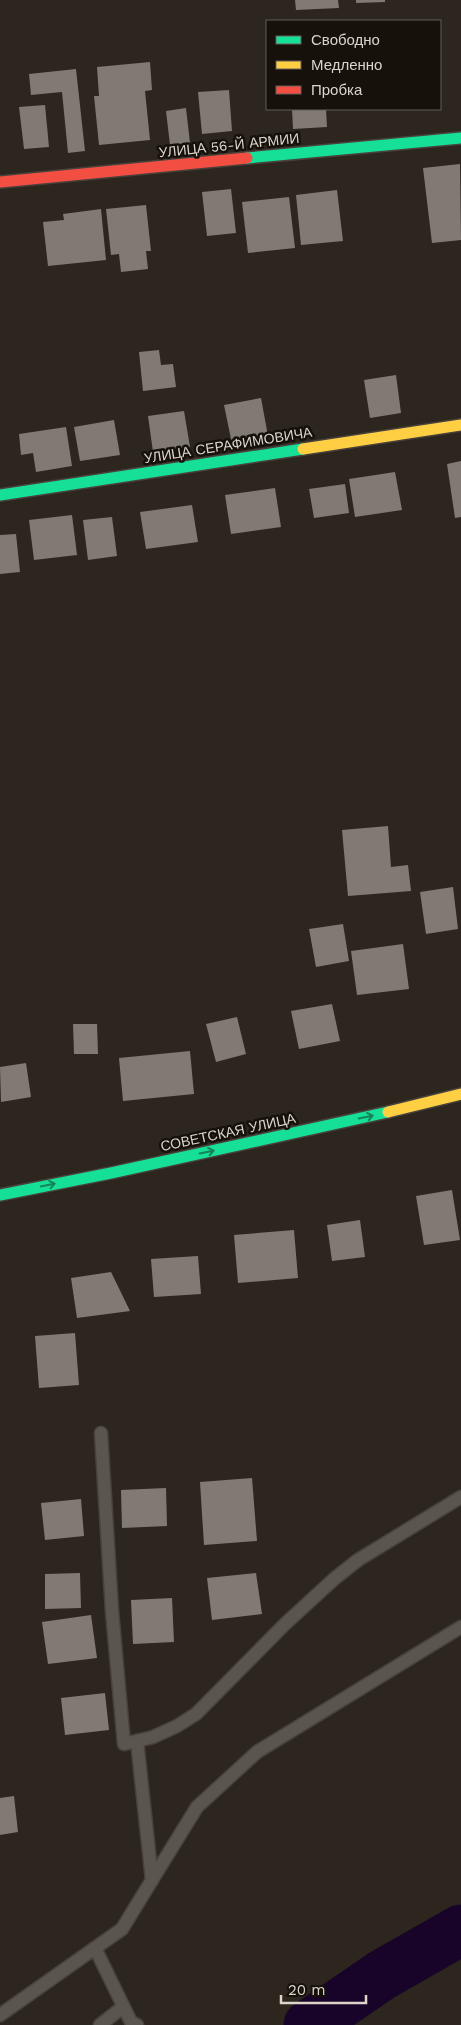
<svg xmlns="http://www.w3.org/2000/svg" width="461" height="2025" viewBox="0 0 461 2025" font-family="'Work Sans',sans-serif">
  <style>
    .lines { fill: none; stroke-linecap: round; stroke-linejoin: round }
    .river { stroke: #180429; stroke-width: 51 }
    .building { fill: #817a73 }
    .lane-casing { stroke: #49423c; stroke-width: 15 }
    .fast-casing { stroke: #49423c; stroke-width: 14 }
    .slow-casing { stroke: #49423c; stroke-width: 14 }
    .jam-casing { stroke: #49423c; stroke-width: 14 }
    .lane { stroke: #5a554f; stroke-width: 12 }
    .fast { stroke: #16e098; stroke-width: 11 }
    .slow { stroke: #ffcf43; stroke-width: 11 }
    .jam { stroke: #f24e42; stroke-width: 11 }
    .oneway { stroke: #168358 }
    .labels { text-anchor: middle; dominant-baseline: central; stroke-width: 5; stroke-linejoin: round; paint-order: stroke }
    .street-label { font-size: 14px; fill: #ddd5cc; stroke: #16110a }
  </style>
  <rect width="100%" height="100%" fill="#2d261e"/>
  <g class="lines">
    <polyline class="river" points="309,2025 382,1975 461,1930"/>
  </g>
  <g class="building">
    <polygon points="295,0 338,0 339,8 296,10"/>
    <polygon points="356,0 385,0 385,2 356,3"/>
    <polygon points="150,62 152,90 145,91 150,140 99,145 94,96 99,96 97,67"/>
    <polygon points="76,69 85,151 68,153 62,92 31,95 29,74"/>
    <polygon points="229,90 232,131 202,134 198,92"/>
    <polygon points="45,105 49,147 24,149 19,107"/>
    <polygon points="186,108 190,143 170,145 166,111"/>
    <polygon points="292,109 326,109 327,127 293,129"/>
    <polygon points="460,164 461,240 432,243 423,168"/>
    <polygon points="231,189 236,233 207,236 202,192"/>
    <polygon points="337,190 343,241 301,245 296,195"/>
    <polygon points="289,197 295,248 248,253 242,202"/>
    <polygon points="146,205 151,251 146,251 148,269 121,272 119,254 111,255 106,209"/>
    <polygon points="101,209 106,260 48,266 43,222 64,220 63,214"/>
    <polygon points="159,350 161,365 173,364 176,387 143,391 139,352"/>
    <polygon points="396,375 401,413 370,418 364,380"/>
    <polygon points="261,398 268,436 232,444 224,405"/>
    <polygon points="184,411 190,447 153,452 148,416"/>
    <polygon points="114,420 120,455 80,461 74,427"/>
    <polygon points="66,427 72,466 36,472 33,453 21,455 19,434"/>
    <polygon points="461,461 461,517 455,518 447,464"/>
    <polygon points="395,472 402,510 355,517 349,479"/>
    <polygon points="345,484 349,513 314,518 309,489"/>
    <polygon points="275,488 281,527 231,534 225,495"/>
    <polygon points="192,505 198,542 146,549 140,512"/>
    <polygon points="72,515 77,555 34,560 29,520"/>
    <polygon points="112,517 117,556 88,560 83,520"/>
    <polygon points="16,534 20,572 0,574 0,535"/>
    <polygon points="388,826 391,867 408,865 411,891 348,896 342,830"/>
    <polygon points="453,887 458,929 426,934 420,892"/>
    <polygon points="343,924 349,961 316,967 309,929"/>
    <polygon points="403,944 409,989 357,995 351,951"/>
    <polygon points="332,1004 340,1041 299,1049 291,1011"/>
    <polygon points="237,1017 246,1054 216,1062 206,1024"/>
    <polygon points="73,1024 97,1024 98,1054 74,1054"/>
    <polygon points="190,1051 194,1094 123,1101 119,1058"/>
    <polygon points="26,1063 31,1097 1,1102 0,1067"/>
    <polygon points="452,1190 460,1240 424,1245 416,1196"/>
    <polygon points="360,1220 365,1257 332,1261 327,1225"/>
    <polygon points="294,1230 298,1278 238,1283 234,1235"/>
    <polygon points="198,1256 201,1294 154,1297 151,1259"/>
    <polygon points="111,1272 130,1311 77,1318 71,1278"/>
    <polygon points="75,1333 79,1385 39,1388 35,1336"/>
    <polygon points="252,1478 257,1541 204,1545 200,1482"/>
    <polygon points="166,1488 167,1526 122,1528 121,1490"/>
    <polygon points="81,1499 84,1536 45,1540 41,1503"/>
    <polygon points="80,1573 81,1608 45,1609 45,1574"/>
    <polygon points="256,1573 262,1614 212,1620 207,1578"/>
    <polygon points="172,1598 174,1642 133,1644 131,1600"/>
    <polygon points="91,1615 97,1658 48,1664 42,1622"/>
    <polygon points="105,1693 109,1730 65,1735 61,1698"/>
    <polygon points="14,1796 18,1832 0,1835 0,1798"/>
  </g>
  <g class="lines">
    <defs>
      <g id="lane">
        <polyline points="101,1433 112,1611 124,1744 153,1737 177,1726 196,1714 285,1624 334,1579 358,1560 461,1497"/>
        <polyline points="152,1880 197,1807 257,1752 461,1627"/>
        <polyline points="95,1948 131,2022 137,2025"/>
        <polyline points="0,2015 122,1929 152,1880 137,1741"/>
        <polyline points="100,2025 123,2007"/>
      </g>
      <g id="fast">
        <polyline points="247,158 461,138"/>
        <polyline points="0,495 303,449"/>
        <polyline points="0,1195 111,1173 388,1112"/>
      </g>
      <g id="slow">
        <polyline points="303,449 461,425"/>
        <polyline points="388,1112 461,1094"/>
      </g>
      <polyline id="jam" points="0,182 247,158"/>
    </defs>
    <use href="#lane" class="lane-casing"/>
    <use href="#fast" class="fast-casing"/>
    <use href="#slow" class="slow-casing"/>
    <use href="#jam" class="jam-casing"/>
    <use href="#lane" class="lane"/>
    <use href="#fast" class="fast"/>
    <use href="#slow" class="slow"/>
    <use href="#jam" class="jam"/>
  </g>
  <defs><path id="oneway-shaft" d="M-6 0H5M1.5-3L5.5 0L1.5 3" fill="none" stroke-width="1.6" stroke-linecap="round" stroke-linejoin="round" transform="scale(1.25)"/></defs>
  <g class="oneway">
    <use href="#oneway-shaft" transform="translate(366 1117) rotate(-12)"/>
    <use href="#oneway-shaft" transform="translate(207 1152) rotate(-12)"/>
    <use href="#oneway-shaft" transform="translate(48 1185) rotate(-11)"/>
  </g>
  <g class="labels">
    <g class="street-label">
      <text transform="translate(229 145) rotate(-6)">УЛИЦА 56-Й АРМИИ</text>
      <text transform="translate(228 445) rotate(-9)">УЛИЦА СЕРАФИМОВИЧА</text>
      <text transform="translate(228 1132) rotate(-12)">СОВЕТСКАЯ УЛИЦА</text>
    </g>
  </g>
  <rect x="266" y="20" width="175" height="90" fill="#16110a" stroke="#665f58"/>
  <rect x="276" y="36" width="25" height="8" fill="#16e098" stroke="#665f58"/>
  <text x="311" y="45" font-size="15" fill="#ddd5cc">Свободно</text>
  <rect x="276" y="61" width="25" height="8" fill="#ffcf43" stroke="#665f58"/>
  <text x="311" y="70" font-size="15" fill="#ddd5cc">Медленно</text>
  <rect x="276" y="86" width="25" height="8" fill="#f24e42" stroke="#665f58"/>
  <text x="311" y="95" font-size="15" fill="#ddd5cc">Пробка</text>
  <path d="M281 1995v8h85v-8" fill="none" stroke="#ddd5cc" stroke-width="2.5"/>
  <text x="288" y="1995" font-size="15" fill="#ddd5cc" stroke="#16110a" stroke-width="4" paint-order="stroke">20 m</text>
</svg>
